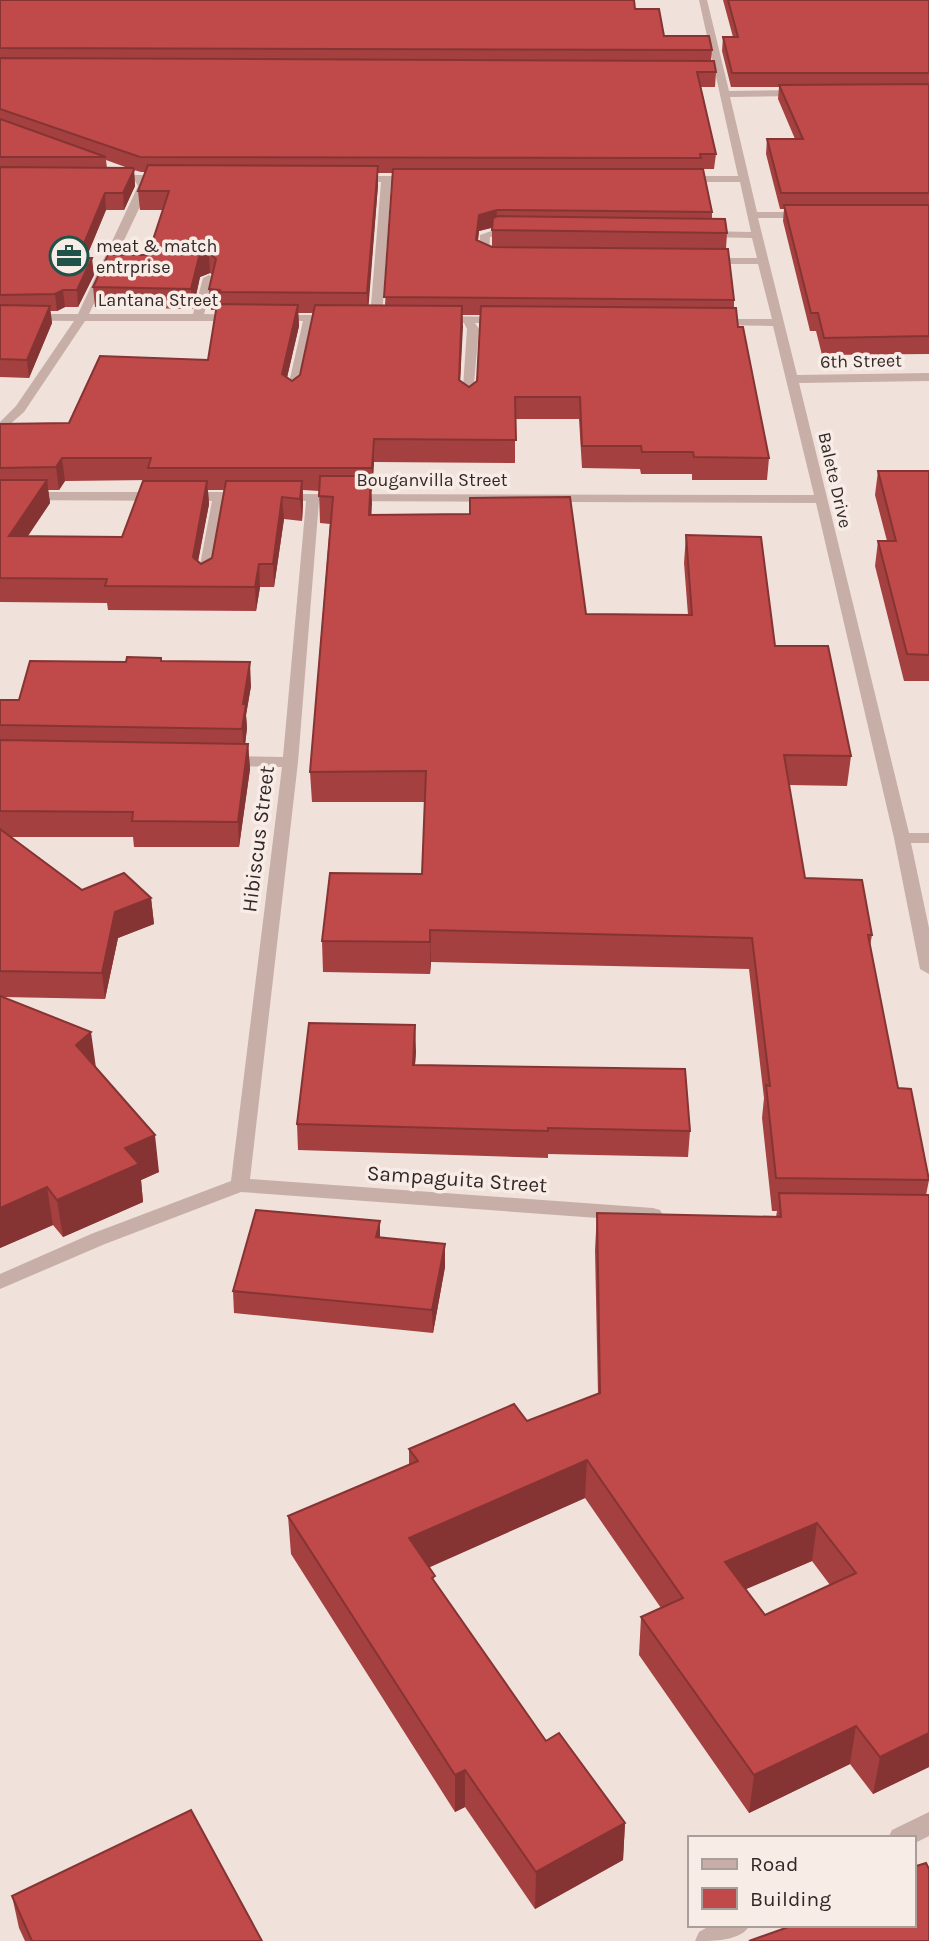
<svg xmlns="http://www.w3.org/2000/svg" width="929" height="1941" viewBox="0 0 929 1941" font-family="Karla,sans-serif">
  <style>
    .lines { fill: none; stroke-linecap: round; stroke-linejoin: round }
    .minor { fill: #c7aea7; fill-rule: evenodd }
    .wall { fill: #a4403f; fill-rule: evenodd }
    .shaded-wall { fill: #863433 }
    .building { fill: #bf4a49; stroke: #863433; stroke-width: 2; fill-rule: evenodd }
    .labels { text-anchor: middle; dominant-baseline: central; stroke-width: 7; stroke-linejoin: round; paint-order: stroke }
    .far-poi-label { font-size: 18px; fill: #342827; stroke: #f8ece7; text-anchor: start }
    .far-street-label { font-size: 18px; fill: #342827; stroke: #f8ece7 }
    .street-label { font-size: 21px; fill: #342827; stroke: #f8ece7 }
  </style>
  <rect width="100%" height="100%" fill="#f0e1db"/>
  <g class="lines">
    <g class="minor">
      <polygon points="699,0 707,0 729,91 803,90 808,93 803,96 730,97 757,212 807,212 812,215 807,218 758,218 797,375 929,373 929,381 799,383 909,833 929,833 929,843 911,843 929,928 929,974 920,969 894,838 816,503 319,501 298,762 250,1179 653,1208 660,1210 663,1215 660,1220 653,1222 241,1192 105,1244 0,1289 0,1274 91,1234 231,1181 282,767 227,766 219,761 227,756 283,757 306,501 274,500 274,494 814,495 773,326 715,325 709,322 715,319 772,319 758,264 707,264 702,261 707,258 757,258 752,238 706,237 701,234 706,231 751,232 740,182 681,182 676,179 681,176 738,176"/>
      <polygon points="110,175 166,175 171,178 166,181 145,181 148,186 146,194 89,314 193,314 203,278 209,275 215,278 204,314 239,315 245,318 239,321 85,321 24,412 0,433 0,422 16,406 74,321 0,320 0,314 78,314 138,186 135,181 106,180 105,178"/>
      <polygon points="355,176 415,176 420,179 415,182 391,182 382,318 376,321 370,318 381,182 351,181 350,179"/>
      <polygon points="497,229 513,229 518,232 513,235 490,237 489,253 497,256 497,260 479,257 480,235"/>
      <polygon points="274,315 333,315 339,318 333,321 314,321 298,396 292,400 286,396 303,321 270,320 268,318"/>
      <polygon points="438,316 501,317 507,320 501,323 475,323 479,329 472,405 462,402 467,329 464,323 434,321 434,317"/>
      <polygon points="0,492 219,492 247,493 254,497 247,501 225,501 211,581 204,585 197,581 212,501 0,500"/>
      <polygon points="929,1812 929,1836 913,1844 913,1838 888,1838 892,1830"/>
      <path d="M711,1925H750C741,1941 715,1941 695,1941L699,1932Z"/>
    </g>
  </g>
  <g class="wall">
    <path d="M0,0L635,9L664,36L712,50L711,61L716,72L715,87H701L716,154L714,169H703L712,212V219L727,233L726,249L734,300V308L769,458L767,480H692V474H641L640,469L582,468L579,419H515V463L374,462L372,491H371V515L470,514V498L586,614L688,615L684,563L686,535L775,646L851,756L847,786L789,785L805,878L872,935L870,946L898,1088L929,1180L926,1195H929V1767L873,1794L850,1764L749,1813L639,1655L641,1617L661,1608L585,1498L429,1567L435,1583L546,1741L625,1823L623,1860L535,1909L465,1807L455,1812L291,1554L288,1516L409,1465V1449L527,1421L598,1394L595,1250L597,1213L776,1217L777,1211H772L762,1118L764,1098L749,969L431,962L430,974L323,972L322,941L422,874L425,802H312L310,772L330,524L320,523L319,491L303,490V504L302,521L284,519L274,587H260L256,611L108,610L107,603L0,602V424L69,423L208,360L216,310H211L209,289L213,275L210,273L200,277L193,309L95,307L93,287L148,255L163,210H140L138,191L145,172H141L134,170L135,186L124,210H106L86,258L94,275L78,307H65L57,311H50L52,323L29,378L0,377ZM106,160L128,168H107ZM378,173H393L385,305H368L378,185ZM492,228V247L478,240L479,231ZM298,313H313L300,375L292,381L287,377L299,326ZM462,315H480L477,381L469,387L460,381ZM149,480L122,537L28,536L50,503L48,490H59L65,481ZM208,490H224L212,558L201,564L198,562L209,504ZM812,1561L830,1585L765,1615L745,1589Z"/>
    <polygon points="723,0 929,0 929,354 822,355 816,331 810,331 783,221 784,209 780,209 766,154 767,139 795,139 778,99 779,87 731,87 722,51 723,37 733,37"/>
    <polygon points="878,471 929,471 929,681 904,681 875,566 878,541 887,541 875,495"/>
    <polygon points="162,661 251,686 246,715 247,728 245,744 248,744 250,769 239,847 134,847 133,837 10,837 82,890 151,898 154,924 118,938 105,999 3,997 96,1068 159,1172 141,1180 143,1202 63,1237 53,1225 0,1248 0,700 19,700 126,662"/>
    <polygon points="416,1051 415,1065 690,1131 688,1157 548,1154 548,1158 298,1150 297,1124"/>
    <polygon points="380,1238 445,1244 445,1267 433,1333 234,1313 233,1291"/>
    <polygon points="12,1896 262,1941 25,1941 19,1928"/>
  </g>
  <g class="shaded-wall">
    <polygon points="378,166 378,185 368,313 367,293"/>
    <polygon points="134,170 135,186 124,210 123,193"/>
    <polygon points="105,193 106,210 79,275 78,258"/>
    <polygon points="497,210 496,226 479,231 476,256 476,240 479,215"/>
    <polygon points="209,253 210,273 200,277 193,309 191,289 199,257"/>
    <polygon points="92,258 94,275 78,307 77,290"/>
    <polygon points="63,290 65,307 57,311 55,294"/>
    <polygon points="298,305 299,326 283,395 282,374"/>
    <polygon points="50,306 52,323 29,378 27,360"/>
    <polygon points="462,306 463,327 459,402 459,380"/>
    <polygon points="374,439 374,462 372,491 372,468"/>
    <polygon points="62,458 65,481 59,490 56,467"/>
    <polygon points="371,476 372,504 370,543 369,515"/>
    <polygon points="47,480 50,503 12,559 9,536"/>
    <polygon points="207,481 209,504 194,581 193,557"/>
    <polygon points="302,481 303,504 302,521 300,499"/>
    <polygon points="282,497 284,519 274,587 273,564"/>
    <polygon points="259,564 260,587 256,611 255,587"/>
    <polygon points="250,662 251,686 246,715 247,728 244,754 242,729 243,704"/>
    <polygon points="248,744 250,769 239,847 238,822"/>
    <polygon points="151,898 154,924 118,938 105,999 102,973 115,912"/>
    <polygon points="430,930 431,962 430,974"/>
    <polygon points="415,1025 416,1051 413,1091 413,1065"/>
    <polygon points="91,1032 96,1068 76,1045"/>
    <polygon points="155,1135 159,1172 141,1180 143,1202 63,1237 57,1200 125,1148"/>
    <polygon points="47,1187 53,1225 0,1248 0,1208"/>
    <polygon points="380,1221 380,1244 376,1237"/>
    <polygon points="445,1244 445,1267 433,1333 432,1310"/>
    <polygon points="587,1460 585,1498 410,1576 409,1538"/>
    <polygon points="817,1523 812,1561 721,1600 725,1562"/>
    <polygon points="856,1726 850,1764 749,1813 754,1775"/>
    <polygon points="929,1733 929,1767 873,1794 880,1757"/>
    <polygon points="465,1770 465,1807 455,1812 455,1775"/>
    <polygon points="625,1823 623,1860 535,1909 536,1872"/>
  </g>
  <g class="building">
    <polygon points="0,0 634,0 635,9 659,9 664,36 709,36 712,50 0,48"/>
    <polygon points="728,0 929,0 929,73 732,73 723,37 738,37"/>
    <polygon points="0,58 714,61 716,72 697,72 716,154 700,154 701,158 140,157 0,109"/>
    <polygon points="929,84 929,193 781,193 767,139 803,139 779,85"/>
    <polygon points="0,119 106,157 0,157"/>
    <polygon points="148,165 378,166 367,293 219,292 220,290 209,289 216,259 209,253 199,257 191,289 93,287 108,255 148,255 169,191 138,191"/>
    <polygon points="0,167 133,168 134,170 123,193 105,193 78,258 92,258 77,290 63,290 55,294 0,295"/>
    <polygon points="393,169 703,169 712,212 497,210 479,215 476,240 492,247 728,249 734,300 384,297"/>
    <polygon points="784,205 929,205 929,336 824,338 818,313 811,313"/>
    <polygon points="498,216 725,219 727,233 492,230 493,218"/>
    <polygon points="217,304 298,305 282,374 292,381 300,375 315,305 462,306 459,380 469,387 477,381 481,306 736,308 738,327 743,327 769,458 694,457 693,452 642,452 641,446 582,446 580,397 515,397 516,440 374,439 372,468 148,468 151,458 62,458 56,467 0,468 0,424 69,423 100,356 208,360"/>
    <polygon points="0,305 50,306 27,360 0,359"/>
    <polygon points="878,471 929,471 929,655 907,654 878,541 896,541"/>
    <polygon points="320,476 371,476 369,515 470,514 470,498 570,497 586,614 692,615 686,535 761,537 775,646 828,646 851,756 784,755 805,878 862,880 872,935 868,935 898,1088 911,1089 929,1180 776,1178 766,1085 770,1086 752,938 430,930 430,942 322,941 330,873 422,874 426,771 310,772 333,497 319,496"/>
    <polygon points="0,480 47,480 9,536 122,537 143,481 207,481 193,557 201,564 212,558 226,481 302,481 300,499 282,497 273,564 259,564 255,587 105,586 107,579 0,578"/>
    <polygon points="127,657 161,658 161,661 250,662 243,704 246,704 242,729 0,725 0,700 19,700 30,661 126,662"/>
    <polygon points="0,740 248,744 238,822 132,821 133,812 0,811"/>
    <polygon points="0,829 82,890 124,873 151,898 115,912 102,973 0,971"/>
    <polygon points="0,996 91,1032 76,1045 155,1135 125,1148 139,1164 57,1200 47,1187 0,1208"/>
    <polygon points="309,1023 415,1025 413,1065 685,1069 690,1131 548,1128 548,1131 297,1124"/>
    <path d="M779,1193L929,1195V1733L880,1757L856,1726L754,1775L641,1617L683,1598L587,1460L409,1538L435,1576L432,1578L546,1741L559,1733L625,1823L536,1872L465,1770L455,1775L288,1516L418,1461L409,1449L514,1404L527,1421L600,1393L597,1213L781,1217ZM817,1523L856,1573L765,1615L725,1562Z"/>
    <polygon points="256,1210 380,1221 376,1237 445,1244 432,1310 233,1291"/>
    <polygon points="191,1810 262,1941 32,1941 12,1896"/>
    <polygon points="926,1863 929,1869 929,1941 749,1941 794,1925 913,1925 913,1867"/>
  </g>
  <defs>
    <symbol id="office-ring" viewBox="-11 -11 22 22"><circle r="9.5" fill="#f8ece7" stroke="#1f534a" stroke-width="1.5"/><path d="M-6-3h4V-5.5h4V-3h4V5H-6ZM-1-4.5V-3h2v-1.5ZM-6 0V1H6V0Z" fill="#1f534a"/></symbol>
  </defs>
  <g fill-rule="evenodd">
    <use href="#office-ring" x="47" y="234" width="44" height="44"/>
  </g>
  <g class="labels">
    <g class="far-poi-label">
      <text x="96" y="246">meat &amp; match<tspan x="96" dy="21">entrprise</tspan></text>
    </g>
    <g class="far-street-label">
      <text x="158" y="300">Lantana Street</text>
      <text transform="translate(861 361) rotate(-1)">6th Street</text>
      <text x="432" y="480">Bouganvilla Street</text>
      <text transform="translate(835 480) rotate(77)">Balete Drive</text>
    </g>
    <g class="street-label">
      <text transform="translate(258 839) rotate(-83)">Hibiscus Street</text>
      <text transform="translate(457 1179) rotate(4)">Sampaguita Street</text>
    </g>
  </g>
  <rect x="688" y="1836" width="228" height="91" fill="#f8ece7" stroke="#aa9e9a" stroke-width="2"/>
  <rect x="702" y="1859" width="35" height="10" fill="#c7aea7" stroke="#aa9e9a" stroke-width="2"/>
  <text x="750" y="1871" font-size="21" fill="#342827">Road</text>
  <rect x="702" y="1888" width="35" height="21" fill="#bf4a49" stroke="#aa9e9a" stroke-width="2"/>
  <text x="750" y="1906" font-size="21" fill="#342827">Building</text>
</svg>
